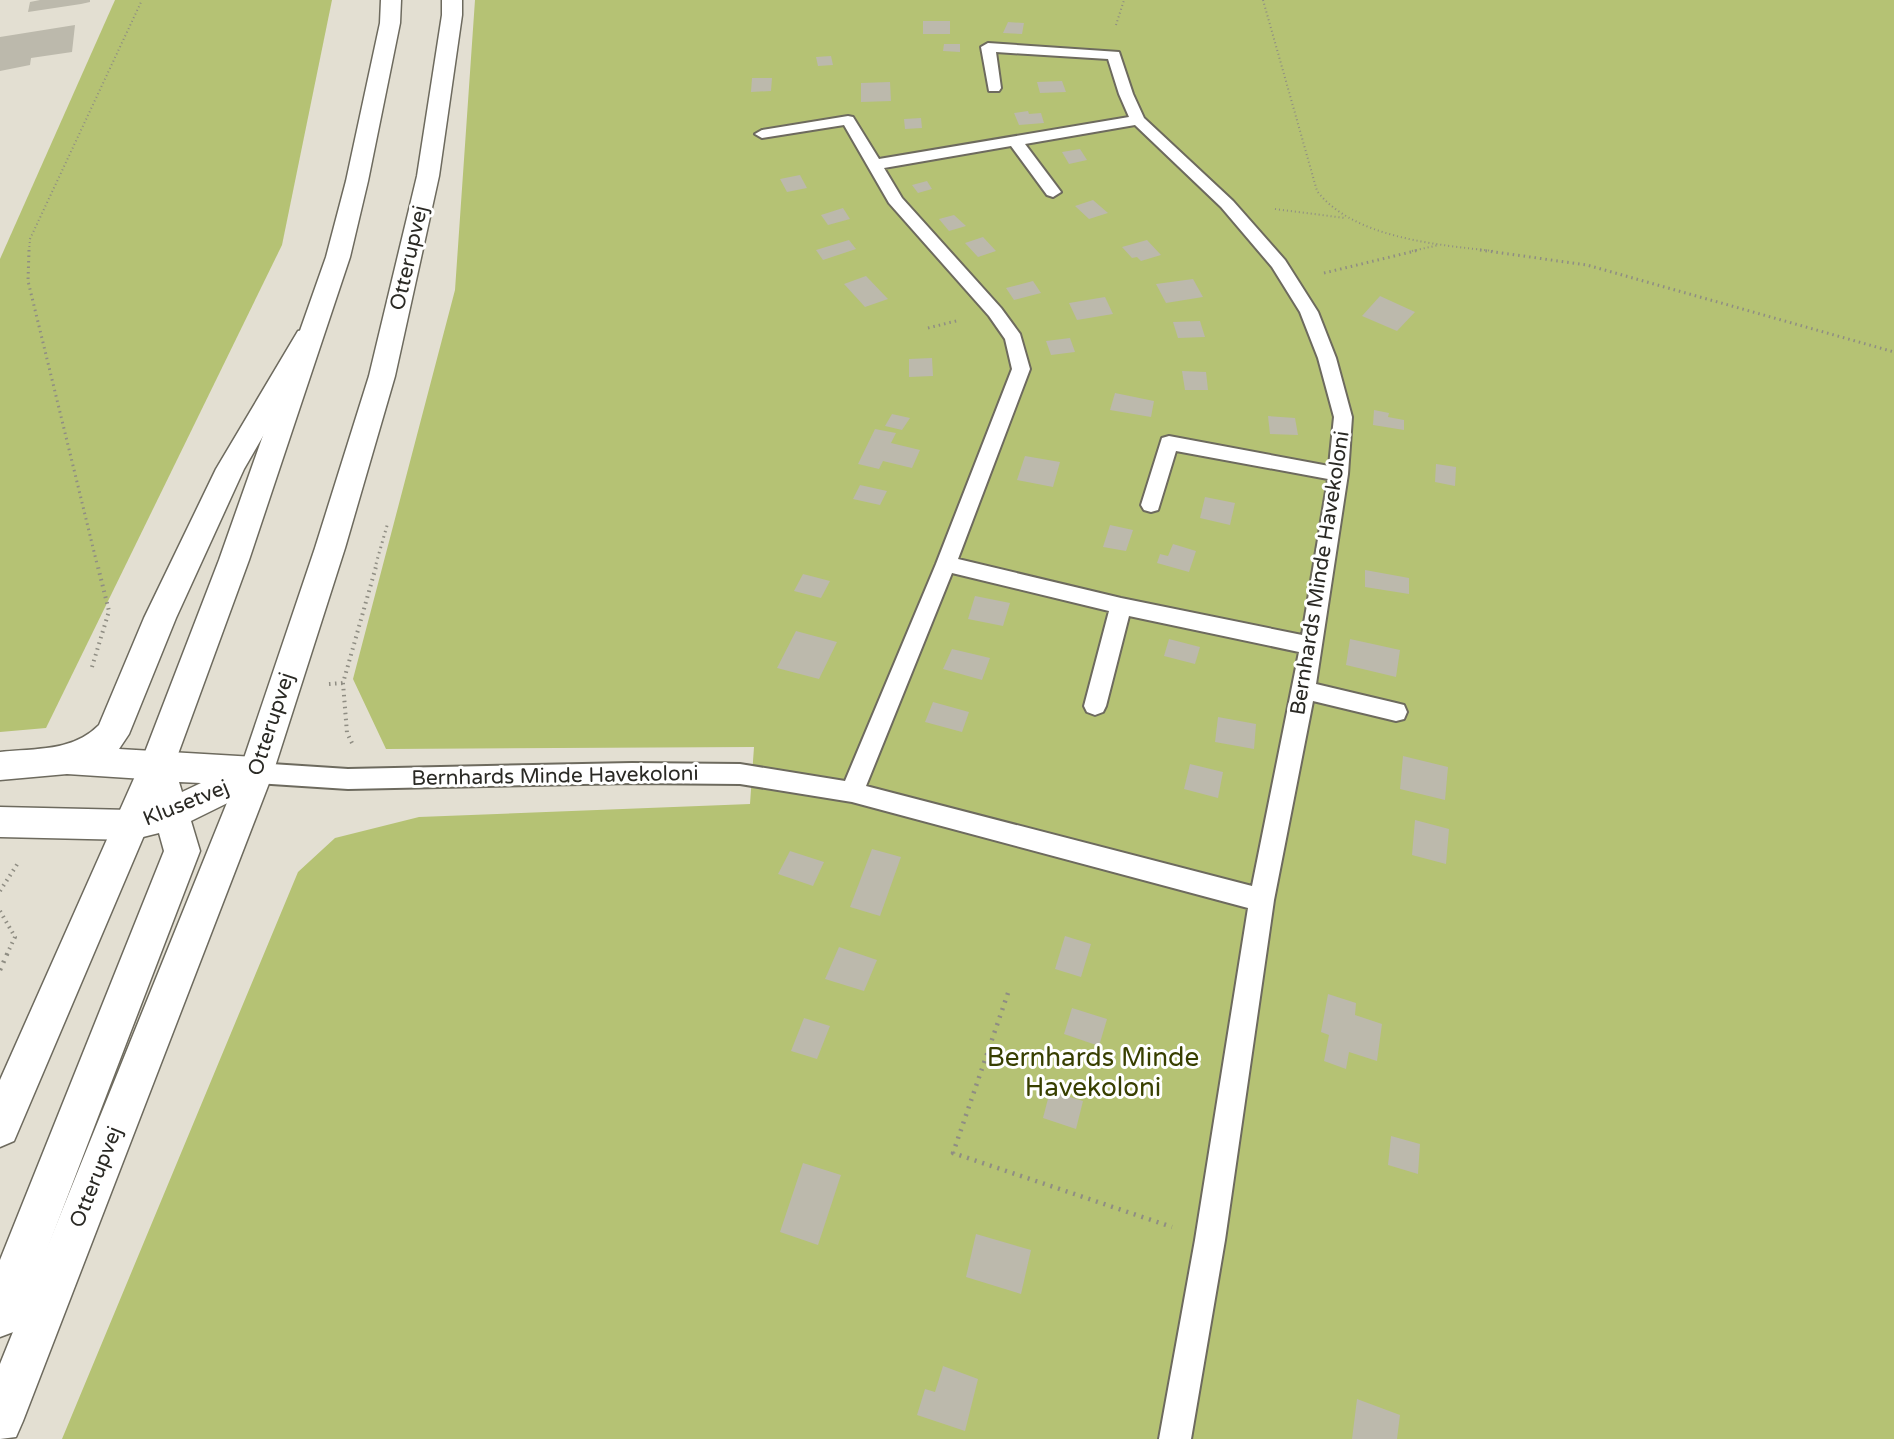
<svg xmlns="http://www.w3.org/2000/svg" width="1894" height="1439" viewBox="0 0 1894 1439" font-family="'Varela Round',sans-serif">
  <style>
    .green { fill: #b5c274 }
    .building { fill: #bcb9ac }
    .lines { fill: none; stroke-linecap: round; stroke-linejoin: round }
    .service-casing { stroke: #6d6a5e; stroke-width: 4 }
    .tertiary-casing { stroke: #6d6a5e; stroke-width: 3 }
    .secondary-casing { stroke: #6d6a5e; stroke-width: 3 }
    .path-far3 { stroke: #8f8d83; stroke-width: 2; stroke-dasharray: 1 3; stroke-linecap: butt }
    .path-far2 { stroke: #8f8d83; stroke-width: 3; stroke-dasharray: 1.5 4; stroke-linecap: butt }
    .path-far1 { stroke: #8f8d83; stroke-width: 4; stroke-dasharray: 1.5 4.5; stroke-linecap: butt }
    .path { stroke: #8f8d83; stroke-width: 4.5; stroke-dasharray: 2 6; stroke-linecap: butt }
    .service { fill: #fff; fill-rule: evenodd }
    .tertiary { fill: #fff; fill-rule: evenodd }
    .secondary { fill: #fff; fill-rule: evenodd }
    .labels { text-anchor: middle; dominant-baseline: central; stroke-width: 6; stroke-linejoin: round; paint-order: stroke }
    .street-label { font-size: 21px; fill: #2a2924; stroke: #fff }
    .near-park-label { font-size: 26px; fill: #383f00; stroke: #fff }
  </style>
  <rect width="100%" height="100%" fill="#e3dfd2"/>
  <g class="green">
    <polygon points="115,0 332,0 282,245 46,728 0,732 0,259"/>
    <polygon points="475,0 1894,0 1894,1439 62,1439 298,872 335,838 419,817 750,804 754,747 386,749 353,679 455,290"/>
  </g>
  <g class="building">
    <polygon points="40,0 90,0 90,2 81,4 28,12 30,2"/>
    <rect x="923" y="21" width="27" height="13"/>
    <polygon points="1008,22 1024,23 1022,34 1003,33"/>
    <polygon points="75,25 72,52 31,58 30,65 0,71 0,37"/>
    <polygon points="944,44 960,44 960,52 943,51"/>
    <polygon points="831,56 833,65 818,66 816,57"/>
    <polygon points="752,78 772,78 771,91 751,92"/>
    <polygon points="1062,81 1066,92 1040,93 1037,82"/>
    <polygon points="890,82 891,101 861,102 861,83"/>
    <polygon points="1028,111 1029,114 1041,113 1044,123 1019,125 1014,113"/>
    <polygon points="921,118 922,128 905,129 904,119"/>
    <polygon points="1080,149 1087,160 1069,164 1062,152"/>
    <polygon points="800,175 807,188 787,192 780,179"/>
    <polygon points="927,181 932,189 918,193 912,185"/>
    <polygon points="1093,200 1108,213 1089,219 1075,206"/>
    <polygon points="843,208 850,219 828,225 821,215"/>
    <polygon points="954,215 966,226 949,231 939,219"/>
    <polygon points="983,237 996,251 978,257 965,243"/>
    <polygon points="849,240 856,249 823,260 816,250"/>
    <polygon points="1147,240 1161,255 1141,261 1137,257 1132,258 1122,247"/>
    <polygon points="866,276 888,299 865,307 844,284"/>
    <polygon points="1193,279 1203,297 1166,303 1156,284"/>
    <polygon points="1033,281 1041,293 1014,300 1006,288"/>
    <polygon points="1380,296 1415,312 1397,331 1362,316"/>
    <polygon points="1105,297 1113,314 1077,320 1069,303"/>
    <polygon points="1200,321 1205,337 1178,338 1173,322"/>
    <polygon points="1070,338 1075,352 1051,355 1046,341"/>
    <polygon points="932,358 933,376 909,377 909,359"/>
    <polygon points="1182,371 1206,372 1208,390 1185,390"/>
    <polygon points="1115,393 1154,401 1151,417 1110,410"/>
    <polygon points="1374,410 1389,413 1388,417 1404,420 1404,430 1373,425"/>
    <polygon points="892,414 910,418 902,430 885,426"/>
    <polygon points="1268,416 1295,418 1298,435 1270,434"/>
    <polygon points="875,429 896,433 891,443 920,450 912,468 883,461 879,469 858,464"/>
    <polygon points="1025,456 1060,462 1053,487 1017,480"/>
    <polygon points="1436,464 1456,467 1455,486 1435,482"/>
    <polygon points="860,485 887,491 880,505 853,499"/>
    <polygon points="1205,497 1235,503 1230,525 1200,518"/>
    <polygon points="1110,525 1133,530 1126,551 1103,547"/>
    <polygon points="1173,544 1196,551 1189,572 1157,563 1160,554 1168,556"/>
    <polygon points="1365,570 1409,578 1409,594 1365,587"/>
    <polygon points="803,574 830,581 821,598 794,591"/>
    <polygon points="975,596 1010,603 1003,626 968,619"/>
    <polygon points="796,631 837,642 819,679 777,668"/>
    <polygon points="1169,639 1200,647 1195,664 1164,656"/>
    <polygon points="1350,639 1400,650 1396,677 1346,665"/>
    <polygon points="952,649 990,658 982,680 943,669"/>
    <polygon points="933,702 969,712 962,732 925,722"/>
    <polygon points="1218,717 1256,724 1254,749 1215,742"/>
    <polygon points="1403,756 1448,767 1445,800 1400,789"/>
    <polygon points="1190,764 1223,772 1218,798 1184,789"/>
    <polygon points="1415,820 1449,829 1446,864 1412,855"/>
    <polygon points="872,849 901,857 880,916 850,907"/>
    <polygon points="790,851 824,862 813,886 778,874"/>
    <polygon points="1065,936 1091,944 1081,977 1055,969"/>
    <polygon points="839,947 877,960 864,991 825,979"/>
    <polygon points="1328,994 1356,1003 1355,1015 1382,1024 1377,1061 1349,1052 1346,1069 1324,1061 1329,1035 1321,1032"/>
    <polygon points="1072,1008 1107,1019 1099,1046 1064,1034"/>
    <polygon points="804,1018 830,1026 817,1059 791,1051"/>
    <polygon points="1050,1091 1083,1101 1076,1129 1043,1118"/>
    <polygon points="1391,1136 1420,1144 1418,1174 1388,1165"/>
    <polygon points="803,1163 841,1175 818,1245 780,1232"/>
    <polygon points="976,1234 1031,1250 1021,1294 966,1277"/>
    <polygon points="943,1366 978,1379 965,1431 917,1415 925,1389 935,1392"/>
    <polygon points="1357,1399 1400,1415 1397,1439 1352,1439"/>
  </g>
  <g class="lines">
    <defs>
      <path id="service" d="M988,43L1119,52L1133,94L1144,118L1233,201L1285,260L1318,312L1336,358L1352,417L1348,474L1316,684L1396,703L1404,705L1407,712L1404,719L1396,721L1313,701L1274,900L1225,1240L1191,1439H1159L1195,1240L1248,908L852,802L740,784L632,783L348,789L256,783L248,780L244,773L248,766L256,763L348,769L632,763L740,764L845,781L936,564L1012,369L1005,339L989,316L889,203L844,125L762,138L755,134L762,130L848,116L853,117L879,159L1129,117L1119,94L1108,59L996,52L1001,88L999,91H989L981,47ZM1135,125L1221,207L1272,267L1300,312L1318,358L1334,417L1329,466L1169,436L1162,438L1141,505L1144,510L1151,512L1158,510L1176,451L1328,479L1302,635L1121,598L958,559L1030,369L1020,334L1001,308L902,198L884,168L1011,146L1047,195L1053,197L1061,192L1025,144ZM952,573L1109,611L1084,706L1087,712L1095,715L1103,712L1106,706L1129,616L1299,652L1252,886L866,786Z"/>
      <path id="tertiary" d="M307,329L316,331L320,337L244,469L176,618L129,734L119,749L255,757L267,762L273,773L268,783L191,821L200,851L22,1315L16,1331L0,1337V1260L164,851L159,833L131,840L0,837V807L131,810L151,804L144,779L67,774L0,780V752C36,748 72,752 99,725L144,618L216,469L298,331ZM179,782L201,783L182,792Z"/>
      <g id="secondary">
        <polygon points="381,0 401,0 400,23 368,181 350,257 249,560 174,765 14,1141 0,1147 0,1080 140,765 219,560 326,257 346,181 380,23"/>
        <polygon points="442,0 462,0 462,15 439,176 395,376 345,548 273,773 23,1421 16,1437 0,1439 0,1364 239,773 315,548 369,376 417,176 442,15"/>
      </g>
    </defs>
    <use href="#service" class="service-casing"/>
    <use href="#tertiary" class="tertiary-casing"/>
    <use href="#secondary" class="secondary-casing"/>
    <g class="path-far3">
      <path d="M1263,0L1317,191C1353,238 1438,245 1494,251"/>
      <polyline points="1116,25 1124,0"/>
      <polyline points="1275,209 1345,218"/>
      <polyline points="29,251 30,239 142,0"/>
      <polyline points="1412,251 1439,245"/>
    </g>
    <g class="path-far2">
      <polyline points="29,250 28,281 97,564"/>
      <polyline points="1480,250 1587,265 1894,352"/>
      <polyline points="1324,273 1419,250"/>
      <polyline points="928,328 960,320"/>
      <polyline points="376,564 388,522"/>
    </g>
    <g class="path-far1">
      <polyline points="92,667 109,611 97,563"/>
      <polyline points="329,684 343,683"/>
      <polyline points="352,743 347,733 343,683 377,563"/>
      <polyline points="0,891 18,863"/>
      <polyline points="0,911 15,937 7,954"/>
    </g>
    <g class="path">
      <polyline points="0,970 8,952"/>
      <polyline points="1008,993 953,1153 1172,1227"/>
    </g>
    <use href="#service" class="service"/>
    <use href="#tertiary" class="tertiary"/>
    <use href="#secondary" class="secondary"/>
  </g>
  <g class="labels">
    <g class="street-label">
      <text transform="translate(409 258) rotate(-77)">Otterupvej</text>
      <text transform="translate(1320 573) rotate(-81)">Bernhards Minde Havekoloni</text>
      <text transform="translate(271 724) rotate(-72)">Otterupvej</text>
      <text transform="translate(555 776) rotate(-1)">Bernhards Minde Havekoloni</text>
      <text transform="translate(186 803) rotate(-22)">Klusetvej</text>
      <text transform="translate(96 1177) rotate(-68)">Otterupvej</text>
    </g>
    <g class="near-park-label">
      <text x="1093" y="1057">Bernhards Minde<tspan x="1093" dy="30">Havekoloni</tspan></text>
    </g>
  </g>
</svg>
